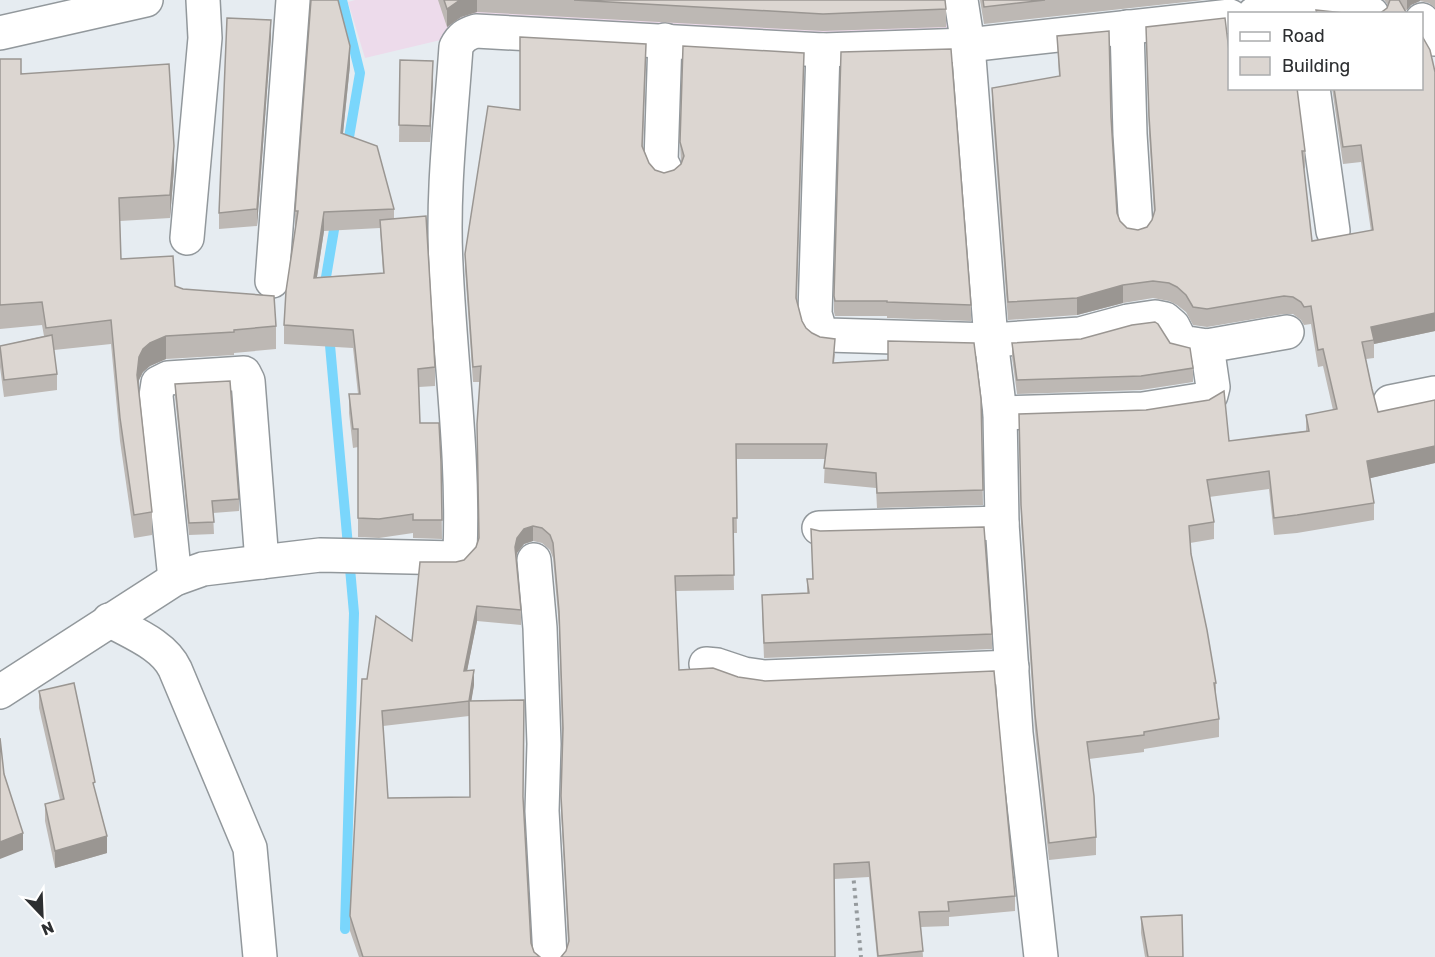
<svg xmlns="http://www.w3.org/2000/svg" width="1435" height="957" viewBox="0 0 1435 957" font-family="Rubik,sans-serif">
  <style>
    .commercial { fill: #eddbeb }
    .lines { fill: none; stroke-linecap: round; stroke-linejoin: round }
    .stream { stroke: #7ad6fc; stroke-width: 10 }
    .minor-casing { stroke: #92989c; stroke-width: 36 }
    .major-casing { stroke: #92989c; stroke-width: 36 }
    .path { stroke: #959a9d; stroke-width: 4; stroke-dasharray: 3 4.5; stroke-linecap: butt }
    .minor { stroke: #fff; stroke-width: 33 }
    .major { stroke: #fff; stroke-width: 33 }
    .wall { fill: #bdb8b4; fill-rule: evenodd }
    .shaded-wall { fill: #9a9692 }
    .building { fill: #dcd6d1; stroke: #9a9692; stroke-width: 1.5; fill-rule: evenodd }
  </style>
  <rect width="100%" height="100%" fill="#e6ecf1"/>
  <polygon class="commercial" points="355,0 953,0 956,43 516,22 365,58 348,2"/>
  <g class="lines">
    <g class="stream">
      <polyline points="342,0 360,73 347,149"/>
      <polyline points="324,289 336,218"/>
      <polyline points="329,334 354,613 345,929"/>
    </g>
    <defs>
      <g id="minor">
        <polyline points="961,0 968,45 991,340 1000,413 1002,523 1016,733 1041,957"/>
        <polyline points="1254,14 1306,8 1372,14"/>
        <polyline points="1422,20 1431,31 1435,39"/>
        <polyline points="1127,27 1130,134 1136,229"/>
        <polyline points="823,50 815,314 820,331 828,335 991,340 1080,334 1128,321 1155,317 1165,319 1173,326 1181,342 1207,346 1287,332"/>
        <polyline points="1313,88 1333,231"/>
        <polyline points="665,169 661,161 665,40"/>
        <polyline points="187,238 205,38 203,0"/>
        <polyline points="272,281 293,0"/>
        <polyline points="1390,402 1435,393"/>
        <polyline points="1000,413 1143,409 1206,399 1211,395 1213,387 1207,346"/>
        <polyline points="819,528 1002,523"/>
        <polyline points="534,560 540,628 544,744 542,811 550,957"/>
        <polyline points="175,579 156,396 158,383 168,378 244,373 248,381 262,562"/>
        <path d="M109,620C132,633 164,645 175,669L250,848L260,957"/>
        <polyline points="706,664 717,665 744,674 764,677 1012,667"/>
        <path d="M0,692L175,579L203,569L320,555L456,558L460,552C464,456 450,361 446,265C442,193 451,120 456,47C461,37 466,34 476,31L823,50L968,45L1230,16"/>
      </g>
      <polyline id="major" points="0,33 146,0"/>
    </defs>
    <use href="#minor" class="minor-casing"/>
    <use href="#major" class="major-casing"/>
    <polyline class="path" points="853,873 861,957"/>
    <use href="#minor" class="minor"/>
    <use href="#major" class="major"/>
  </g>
  <g class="wall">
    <polygon points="438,0 945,0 946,9 946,27 823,31 477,12 461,17 447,27"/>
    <polygon points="980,0 1204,0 984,24"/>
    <polygon points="1384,0 1435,0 1435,8 1429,3 1420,1 1411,5 1407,10 1387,8 1388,5"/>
    <polygon points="1146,27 1229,59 1305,151 1305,168 1304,169 1312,241 1371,231 1361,162 1343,164 1332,88 1422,88 1435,72 1435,331 1374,344 1374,358 1366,359 1372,389 1378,412 1435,463 1370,478 1374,503 1374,520 1297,533 1274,535 1269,489 1209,497 1214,522 1214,539 1190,543 1191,554 1216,683 1216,697 1219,719 1219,737 1144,749 1144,752 1089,759 1096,837 1096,855 1049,860 1035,731 1021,522 1019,414 1229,441 1306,431 1306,415 1333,410 1323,366 1318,367 1311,324 1304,325 1301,320 1293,314 1284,314 1207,327 1193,325 1186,312 1177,305 1169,301 1153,298 1123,303 1077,315 1008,320 992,106 992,88 1059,77 1057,36 1111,117 1117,213 1120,221 1127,228 1138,230 1147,227 1152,220 1154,214 1149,133"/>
    <polygon points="271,37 257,226 219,229 219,213"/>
    <polygon points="0,59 174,169 170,218 120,221 121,259 175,286 276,326 276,349 234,353 234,355 166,359 150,366 143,372 139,380 139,387 152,512 152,535 134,538 120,441 111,344 54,350 57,374 57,390 4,397 0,367 0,346 44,336 42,325 0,329"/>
    <path d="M646,59L643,147L649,163L655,170L664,173L674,170L681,164L680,142L804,68L797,300L802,321L806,328L835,354L834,363L981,399L983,505L877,508L876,488L824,483L825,459H736L737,533H733L734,590L675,591L679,670L1015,896V911L949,917V926L921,927L923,957H877L869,877L834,879L566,951L568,944L561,811L562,736L559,626L553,558L550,550L542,543L533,541L524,544L517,553L516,556L521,610V625L477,621L467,671L474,685L471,701L523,799L531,943L534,952L540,957H359L350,931V916L367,679L412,641L456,562L464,560L476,547L478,539L480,382H473L465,269V254L520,110ZM469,716L470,797L388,798L383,726Z"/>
    <polygon points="400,60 433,78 430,142 399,142"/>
    <path d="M350,65L343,134L394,209V219L435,367V386L419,387L420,423L441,462L442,539L413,538V533L379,538L358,537V447L353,448L349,413V394H358L353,348L284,344V325L295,229V211ZM380,228L383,273L317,277L324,231Z"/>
    <polygon points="834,296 971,305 971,321 887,318 887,316 835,316 834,312"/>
    <polygon points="1012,343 1170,343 1193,368 1193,382 1141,390 1017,394 1012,357"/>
    <polygon points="175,384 239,499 239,511 213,513 214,534 189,535 175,396"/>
    <polygon points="811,529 992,634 992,649 764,658 762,610 807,593 807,579 813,579"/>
    <polygon points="39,691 95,793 107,853 55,868 45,821 45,804 60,800 39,708"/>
    <polygon points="1141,917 1183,957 1145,957 1141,933"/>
  </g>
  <g class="shaded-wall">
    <polygon points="460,0 477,0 477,12 461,17 447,27 447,9"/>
    <polygon points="1407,0 1420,0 1420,1 1411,5 1407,10"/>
    <polygon points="271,20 271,37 257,226 257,209"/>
    <polygon points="350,46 350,65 341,152 341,133"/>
    <polygon points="433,61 433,78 430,142 430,126"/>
    <polygon points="174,146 174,169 170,218 170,195"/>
    <polygon points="324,212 324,231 314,296 314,278"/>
    <polygon points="1123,285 1123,303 1077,315 1077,298"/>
    <polygon points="1435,313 1435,331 1374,344 1371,327"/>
    <polygon points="166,336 166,359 150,366 143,372 139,380 137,398 137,375 139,357 143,349 150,343"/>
    <polygon points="1435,446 1435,463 1367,479 1367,461"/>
    <polygon points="533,526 533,541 524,544 517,553 515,562 515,547 517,538 524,529"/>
    <polygon points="477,606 477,621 464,686 464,671"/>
    <polygon points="474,670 474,685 469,715 469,701"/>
    <polygon points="23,833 23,850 0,859 0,842"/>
    <polygon points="107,836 107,853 55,868 55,851"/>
  </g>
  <g class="building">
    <polygon points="311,0 338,0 350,46 341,133 377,146 394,209 324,212 314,278 384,273 380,220 426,216 435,367 418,369 420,423 439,423 441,462 442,520 413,520 413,514 379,519 358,518 358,429 353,429 349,394 360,394 353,330 284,325 286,291 298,211 295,211"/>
    <polygon points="444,0 460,0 447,9"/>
    <polygon points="574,0 945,0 946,9 823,14"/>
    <polygon points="983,0 1045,0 984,7"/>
    <polygon points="1390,0 1399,0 1407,14 1379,14 1387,8"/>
    <polygon points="1316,10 1353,14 1317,14"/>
    <polygon points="227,18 271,20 257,209 219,213"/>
    <polygon points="1225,18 1230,59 1230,88 1297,88 1305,151 1302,151 1312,241 1373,230 1361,145 1343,147 1334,88 1422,88 1422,36 1430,50 1435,72 1435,313 1371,327 1374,340 1362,342 1372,389 1378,412 1435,400 1435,446 1367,461 1374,503 1297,515 1274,518 1269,471 1207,480 1214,522 1189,526 1191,554 1207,630 1216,683 1214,683 1219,719 1144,732 1144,735 1087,742 1094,796 1096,837 1049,843 1035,714 1021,505 1019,414 1146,410 1209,400 1224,391 1229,441 1309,431 1306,415 1337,409 1323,349 1318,350 1311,306 1304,307 1301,302 1293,297 1284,296 1207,309 1193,307 1186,295 1177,287 1169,283 1153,281 1123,285 1077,298 1008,302 992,88 1060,76 1057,36 1109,31 1111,117 1117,213 1120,221 1127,228 1138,230 1147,227 1152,220 1155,210 1149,116 1146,27"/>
    <path d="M520,37L646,44L642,146L649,163L655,170L664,173L674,170L681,164L684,156L680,142L683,46L804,53L796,298L802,321L806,328L812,333L820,337L835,339L833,363L888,360V341L974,343L981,399L983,490L877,493L876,473L824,468L827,444H736L737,518H733L734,575L675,576L679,670L713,668L738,677L765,681L994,671L1015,896L948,902L949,911L919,912L923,951L878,956L869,862L834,864L835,957H561L566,951L569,941L561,796L563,728L559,611L553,543L550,535L542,528L533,526L524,529L517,538L515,547L521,610L477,606L464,671L474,670L469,701L524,700L523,797L531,943L534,952L540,957H363L350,916L362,679H367L376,616L412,641L420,562H456L464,560L476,547L479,538L477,424L481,366L473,367L465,254L488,106L520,110ZM469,701L470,797L388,798L382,711Z"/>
    <polygon points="951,49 971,305 887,302 887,301 835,301 834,296 841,52"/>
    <polygon points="0,59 21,59 21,74 169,64 174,146 170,195 119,198 121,259 173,256 175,286 183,289 274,296 276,326 234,330 234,332 166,336 150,343 143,349 139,357 137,375 152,512 134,515 120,418 111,320 46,328 42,302 0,305"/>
    <polygon points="400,60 433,61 430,126 399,125"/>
    <polygon points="1155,322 1158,324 1170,343 1190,348 1193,368 1141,376 1017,380 1012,343 1081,339 1132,325"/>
    <polygon points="52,335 57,374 4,380 0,346"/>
    <polygon points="230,381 239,499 212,501 214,522 189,523 175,384"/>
    <polygon points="984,527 992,634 764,643 762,595 809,593 807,579 813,579 811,529 820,531"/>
    <polygon points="74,683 95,782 93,783 107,836 55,851 45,804 64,799 39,691"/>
    <polygon points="0,738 4,774 23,833 0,842"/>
    <polygon points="1182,915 1183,957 1148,957 1141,917"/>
  </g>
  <rect x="1228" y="12" width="195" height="78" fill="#ffffff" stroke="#abacad" stroke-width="1.5"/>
  <rect x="1240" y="32" width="30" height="9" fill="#ffffff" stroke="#abacad" stroke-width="1.5"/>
  <text x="1282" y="42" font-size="18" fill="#2d2f31">Road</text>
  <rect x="1240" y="57" width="30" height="18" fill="#dcd6d1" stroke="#abacad" stroke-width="1.5"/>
  <text x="1282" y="72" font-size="18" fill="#2d2f31">Building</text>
  <g transform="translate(42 915) rotate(157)" stroke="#ffffff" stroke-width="4.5" paint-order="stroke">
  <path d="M0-4.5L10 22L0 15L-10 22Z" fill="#2d2f31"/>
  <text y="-9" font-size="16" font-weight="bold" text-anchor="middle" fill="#2d2f31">N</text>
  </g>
</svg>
